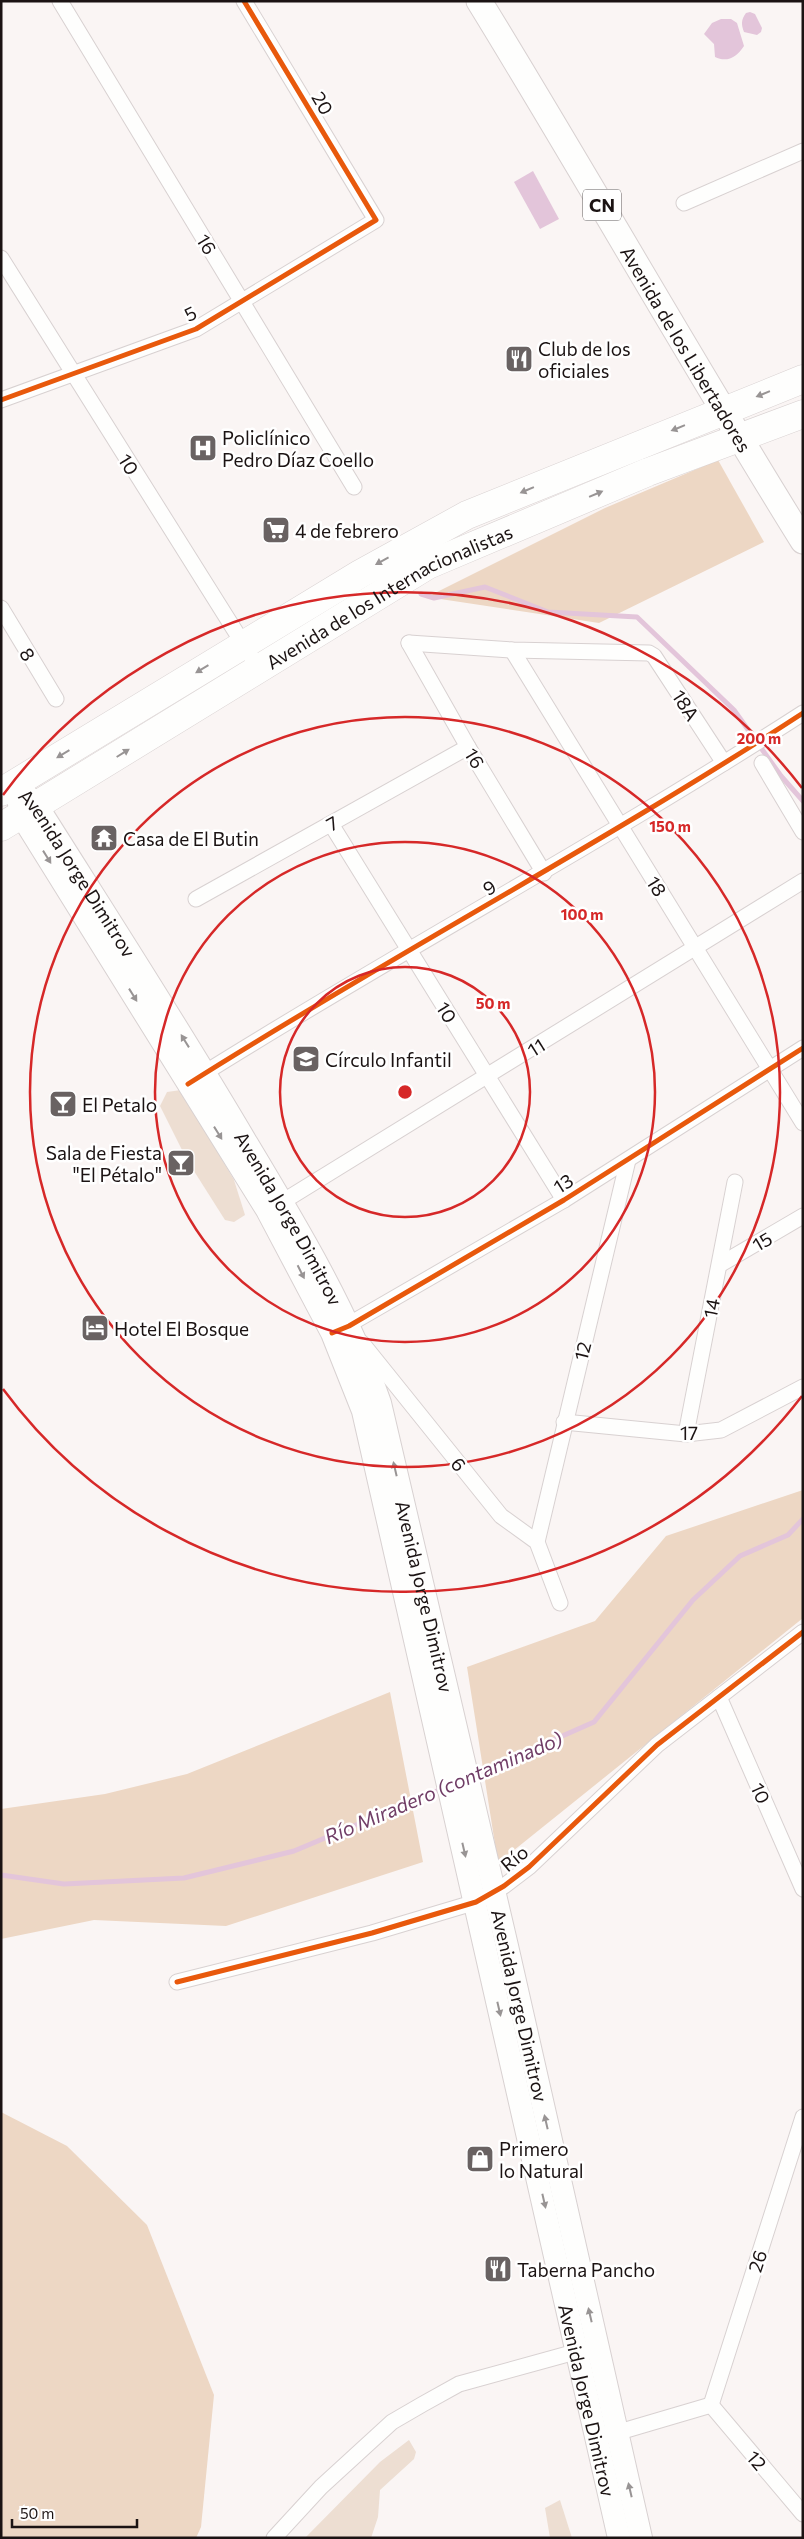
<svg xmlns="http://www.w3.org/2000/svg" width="804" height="2539" viewBox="0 0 804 2539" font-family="Commissioner,sans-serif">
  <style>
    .green { fill: #edded2 }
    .forest { fill: #edd7c4 }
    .water { fill: #e3c5da }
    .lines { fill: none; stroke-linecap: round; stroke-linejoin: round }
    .stream { stroke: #e3c5da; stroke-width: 5 }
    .street-casing { stroke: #d8d1d1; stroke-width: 17 }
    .secondary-casing { stroke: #d8d1d1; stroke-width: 24 }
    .primary-casing { stroke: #d8d1d1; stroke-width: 27 }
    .highway-casing { stroke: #d8d1d1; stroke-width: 29 }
    .street { stroke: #fefefd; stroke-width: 15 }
    .secondary { stroke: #fefefd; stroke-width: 22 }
    .primary { stroke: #fefefd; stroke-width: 25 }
    .highway { stroke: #fefefd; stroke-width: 28 }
    .cycleway-casing { stroke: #fff; stroke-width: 8 }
    .cycleway { stroke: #e8590c; stroke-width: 5 }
    .oneway { fill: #989494 }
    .ring { fill: none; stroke: #d62828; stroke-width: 2.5 }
    .labels { text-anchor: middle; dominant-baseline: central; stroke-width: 5; stroke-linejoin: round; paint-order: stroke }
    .shield { fill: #fff; stroke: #5f5a5a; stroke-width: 1 }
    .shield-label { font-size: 18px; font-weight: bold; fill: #1b1313 }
    .street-label { font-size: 19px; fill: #1b1313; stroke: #fff }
    .poi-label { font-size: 19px; fill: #1b1313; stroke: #fff; text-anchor: start }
    .water-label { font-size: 20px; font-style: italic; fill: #703d66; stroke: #fff }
    .centre { fill: #d62828; stroke: #fff; stroke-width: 2.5 }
    .ring-label { font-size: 15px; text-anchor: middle; font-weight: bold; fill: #d62828; stroke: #fff; stroke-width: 5; stroke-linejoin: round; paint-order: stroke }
  </style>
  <rect width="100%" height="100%" fill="#faf5f4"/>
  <g class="green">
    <polygon points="181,1090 234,1180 245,1215 234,1222 225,1220 187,1160 160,1106 167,1092"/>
    <polygon points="409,2440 416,2452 414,2459 380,2490 378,2517 371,2538 305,2538 380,2462"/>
    <polygon points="560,2500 572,2538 550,2538 545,2508"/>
  </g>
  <g class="forest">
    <polygon points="718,460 764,542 599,623 427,597 605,508"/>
    <polygon points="803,1490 803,1618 498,1863 467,1667 595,1621 666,1536"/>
    <polygon points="390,1692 423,1862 226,1926 94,1920 1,1939 1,1809 105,1794 187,1774"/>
    <polygon points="1,2112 67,2146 147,2225 214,2395 201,2527 196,2538 1,2538"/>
  </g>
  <g class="water">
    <path d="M750,12L755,14L762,28L761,32L757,35L744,32C741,24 741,20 746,13Z"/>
    <path d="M721,19H731L737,23L744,46C737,57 727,63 715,57L714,44L704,34L712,23Z"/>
    <polygon points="533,171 559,219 540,229 514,182"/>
  </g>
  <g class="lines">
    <g class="stream">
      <polyline points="421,594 434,598 485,587 548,612 637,617 734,710 781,776 803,801"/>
      <polyline points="472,1776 594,1722 693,1600 740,1556 788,1535 803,1519"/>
      <polyline points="1,1875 64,1884 184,1878 294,1851 444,1788"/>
    </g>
    <defs>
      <g id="street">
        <polyline points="60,1 354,487"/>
        <polyline points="684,203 803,151"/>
        <polyline points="1,258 259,669"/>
        <polyline points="1,400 196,329 376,220 244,1"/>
        <polyline points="1,608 56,699"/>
        <polyline points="409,643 512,650 649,653 654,656 724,763"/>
        <polyline points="409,643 468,747 544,873"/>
        <polyline points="512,650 803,1123"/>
        <polyline points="762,763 803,832"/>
        <polyline points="331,824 564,1200"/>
        <polyline points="196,899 468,747"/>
        <path d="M198,1077C397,952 605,841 803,713"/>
        <polyline points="274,1207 803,881"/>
        <polyline points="721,1264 803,1216"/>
        <polyline points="341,1329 564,1200 803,1048"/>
        <polyline points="362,1343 501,1516 537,1542 560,1603"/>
        <polyline points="564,1422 686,1434 721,1430 803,1387"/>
        <polyline points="686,1434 735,1182"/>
        <polyline points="537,1542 628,1160"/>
        <polyline points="719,1697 803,1889"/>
        <polyline points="177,1982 372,1933 476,1902 504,1886 529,1867 657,1745 803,1632"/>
        <polyline points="711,2405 803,2117"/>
        <polyline points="711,2405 803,2514"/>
        <polyline points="609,2435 711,2405"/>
        <polyline points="274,2538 321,2487 392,2422 423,2404 459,2384 586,2349"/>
      </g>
      <g id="secondary">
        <path id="s1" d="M15,783L37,806C107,917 179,1028 246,1142C296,1225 348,1311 380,1403L507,1946L641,2538"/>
        <path id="s2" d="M18,798L21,815L267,1210L332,1333L363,1411L619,2538"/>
      </g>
      <g id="primary">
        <path id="s3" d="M479,1C589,180 692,363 803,541"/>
      </g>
      <g id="highway">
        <polyline points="1,792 360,574 467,515 803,379"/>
        <path id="s4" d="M1,827L428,565L648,472L803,414"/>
      </g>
    </defs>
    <use href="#street" class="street-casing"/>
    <use href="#secondary" class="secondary-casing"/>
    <use href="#primary" class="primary-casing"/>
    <use href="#highway" class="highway-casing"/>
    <use href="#street" class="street"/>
    <use href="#secondary" class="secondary"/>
    <use href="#primary" class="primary"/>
    <use href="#highway" class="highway"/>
    <defs>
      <g id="cycleway">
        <polyline points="1,400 196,329 376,220 244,1"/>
        <path d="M188,1084C390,956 602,844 803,713"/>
        <polyline points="332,1333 349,1326 564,1200 803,1048"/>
        <polyline points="177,1982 372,1933 476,1902 504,1886 529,1867 657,1745 803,1632"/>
      </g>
    </defs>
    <use href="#cycleway" class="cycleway-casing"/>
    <use href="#cycleway" class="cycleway"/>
  </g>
  <defs><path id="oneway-solid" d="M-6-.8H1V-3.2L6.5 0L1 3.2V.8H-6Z" transform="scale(1.25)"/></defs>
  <g class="oneway">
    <use href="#oneway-solid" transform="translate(763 394) rotate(158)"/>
    <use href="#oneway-solid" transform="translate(678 428) rotate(158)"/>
    <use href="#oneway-solid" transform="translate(527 490) rotate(157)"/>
    <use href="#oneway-solid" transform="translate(596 494) rotate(-23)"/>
    <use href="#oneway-solid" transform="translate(382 561) rotate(151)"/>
    <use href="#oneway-solid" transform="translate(202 669) rotate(149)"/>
    <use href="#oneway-solid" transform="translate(123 753) rotate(-32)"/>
    <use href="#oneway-solid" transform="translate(63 754) rotate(149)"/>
    <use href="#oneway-solid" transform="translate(47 857) rotate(58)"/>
    <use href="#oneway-solid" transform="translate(133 995) rotate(58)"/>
    <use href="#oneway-solid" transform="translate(185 1041) rotate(-122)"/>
    <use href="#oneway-solid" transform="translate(218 1133) rotate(58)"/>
    <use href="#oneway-solid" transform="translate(301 1272) rotate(63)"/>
    <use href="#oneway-solid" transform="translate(395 1469) rotate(-103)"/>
    <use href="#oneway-solid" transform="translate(464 1850) rotate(77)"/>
    <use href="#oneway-solid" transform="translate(499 2009) rotate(77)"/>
    <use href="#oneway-solid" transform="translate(546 2122) rotate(-103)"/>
    <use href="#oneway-solid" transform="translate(544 2201) rotate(77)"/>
    <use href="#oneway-solid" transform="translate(590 2315) rotate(-103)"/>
    <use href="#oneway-solid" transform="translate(630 2490) rotate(-103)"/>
  </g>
  <g class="ring">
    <circle cx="405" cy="1092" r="125"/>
    <circle cx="405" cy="1092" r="250"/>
    <circle cx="405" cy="1092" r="375"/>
    <path d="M802 1396A500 500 0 0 1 3 1389M3 795A500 500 0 0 1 802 788"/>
  </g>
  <defs>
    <symbol id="restaurant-square" viewBox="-11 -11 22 22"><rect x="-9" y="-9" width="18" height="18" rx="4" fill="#696262" stroke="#fff"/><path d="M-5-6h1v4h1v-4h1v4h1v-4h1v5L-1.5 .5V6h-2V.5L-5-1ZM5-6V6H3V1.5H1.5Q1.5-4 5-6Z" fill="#fff"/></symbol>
    <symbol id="hospital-square" viewBox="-11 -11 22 22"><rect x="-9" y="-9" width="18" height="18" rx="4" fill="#696262" stroke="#fff"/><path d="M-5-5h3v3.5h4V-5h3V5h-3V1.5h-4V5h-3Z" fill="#fff"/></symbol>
    <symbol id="supermarket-square" viewBox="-11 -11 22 22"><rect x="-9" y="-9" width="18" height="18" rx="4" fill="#696262" stroke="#fff"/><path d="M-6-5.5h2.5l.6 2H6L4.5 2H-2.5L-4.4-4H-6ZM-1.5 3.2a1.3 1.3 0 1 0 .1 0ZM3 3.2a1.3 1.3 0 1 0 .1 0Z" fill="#fff"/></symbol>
    <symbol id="temple-square" viewBox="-11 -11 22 22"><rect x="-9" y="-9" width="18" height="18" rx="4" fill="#696262" stroke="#fff"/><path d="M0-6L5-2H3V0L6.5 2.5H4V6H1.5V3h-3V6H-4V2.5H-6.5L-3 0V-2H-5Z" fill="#fff"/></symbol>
    <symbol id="school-square" viewBox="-11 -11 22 22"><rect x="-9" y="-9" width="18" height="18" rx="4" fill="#696262" stroke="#fff"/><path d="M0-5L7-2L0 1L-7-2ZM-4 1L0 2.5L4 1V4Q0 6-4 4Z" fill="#fff"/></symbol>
    <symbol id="bar-square" viewBox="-11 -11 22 22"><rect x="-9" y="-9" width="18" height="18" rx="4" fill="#696262" stroke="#fff"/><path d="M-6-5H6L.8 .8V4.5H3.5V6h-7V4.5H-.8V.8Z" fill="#fff"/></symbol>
    <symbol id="hotel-square" viewBox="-11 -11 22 22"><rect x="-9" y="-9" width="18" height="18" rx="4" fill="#696262" stroke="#fff"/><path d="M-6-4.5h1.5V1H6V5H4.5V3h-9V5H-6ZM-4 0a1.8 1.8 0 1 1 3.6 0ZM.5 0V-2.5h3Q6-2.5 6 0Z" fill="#fff"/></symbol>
    <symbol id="shop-square" viewBox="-11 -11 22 22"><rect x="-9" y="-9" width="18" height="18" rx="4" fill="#696262" stroke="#fff"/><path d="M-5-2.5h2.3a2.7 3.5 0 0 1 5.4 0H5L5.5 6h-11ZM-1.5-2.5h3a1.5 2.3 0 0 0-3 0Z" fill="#fff"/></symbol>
  </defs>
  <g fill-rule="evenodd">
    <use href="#restaurant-square" x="503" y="343" width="32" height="32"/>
    <use href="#hospital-square" x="187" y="432" width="32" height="32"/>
    <use href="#supermarket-square" x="260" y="514" width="32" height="32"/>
    <use href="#temple-square" x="88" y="822" width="32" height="32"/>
    <use href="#school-square" x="290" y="1043" width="32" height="32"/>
    <use href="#bar-square" x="47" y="1088" width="32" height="32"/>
    <use href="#bar-square" x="165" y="1147" width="32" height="32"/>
    <use href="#hotel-square" x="79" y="1312" width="32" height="32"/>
    <use href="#shop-square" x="464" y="2143" width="32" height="32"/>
    <use href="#restaurant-square" x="482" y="2253" width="32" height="32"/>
  </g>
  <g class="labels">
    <rect class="shield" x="583" y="189.5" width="38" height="31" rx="4"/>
    <g class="shield-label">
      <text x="602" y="205">CN</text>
    </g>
    <g class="street-label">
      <text transform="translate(323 103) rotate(59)">20</text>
      <text transform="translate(207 244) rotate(59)">16</text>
      <text transform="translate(190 313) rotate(-26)">5</text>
      <text stroke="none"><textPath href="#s3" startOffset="405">Avenida de los Libertadores</textPath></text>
      <text transform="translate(129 464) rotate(58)">10</text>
      <text stroke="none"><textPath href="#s4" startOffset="452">Avenida de los Internacionalistas</textPath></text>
      <text transform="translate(28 654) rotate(59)">8</text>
      <text transform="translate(686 705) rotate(57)">18A</text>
      <text transform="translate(475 758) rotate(59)">16</text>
      <text transform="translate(332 823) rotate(-29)">7</text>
      <text stroke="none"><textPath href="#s1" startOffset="110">Avenida Jorge Dimitrov</textPath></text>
      <text transform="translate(657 886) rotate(58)">18</text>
      <text transform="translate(489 887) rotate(-30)">9</text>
      <text transform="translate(447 1012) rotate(58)">10</text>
      <text transform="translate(536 1047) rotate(-32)">11</text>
      <text transform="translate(563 1183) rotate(-32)">13</text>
      <text stroke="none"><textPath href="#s1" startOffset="515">Avenida Jorge Dimitrov</textPath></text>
      <text transform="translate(762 1241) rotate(-30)">15</text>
      <text transform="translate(711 1308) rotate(-79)">14</text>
      <text transform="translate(582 1351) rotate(-76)">12</text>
      <text x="689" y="1432">17</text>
      <text transform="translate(459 1464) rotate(51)">6</text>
      <text stroke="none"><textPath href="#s1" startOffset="920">Avenida Jorge Dimitrov</textPath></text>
      <text transform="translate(761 1793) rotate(66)">10</text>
      <text transform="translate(514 1858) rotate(-40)">Río</text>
      <text stroke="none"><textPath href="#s1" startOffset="1340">Avenida Jorge Dimitrov</textPath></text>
      <text transform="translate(757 2261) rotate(-72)">26</text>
      <text stroke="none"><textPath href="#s2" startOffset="1720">Avenida Jorge Dimitrov</textPath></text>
      <text transform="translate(757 2460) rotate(50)">12</text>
    </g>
    <g class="poi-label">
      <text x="538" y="348">Club de los<tspan x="538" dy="22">oficiales</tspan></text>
      <text x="222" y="437">Policlínico<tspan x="222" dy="22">Pedro Díaz Coello</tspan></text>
      <text x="295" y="530">4 de febrero</text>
      <text x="123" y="838">Casa de El Butin</text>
      <text x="325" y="1059">Círculo Infantil</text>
      <text x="82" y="1104">El Petalo</text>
      <text x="162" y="1152" text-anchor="end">Sala de Fiesta<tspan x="162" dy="22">"El Pétalo"</tspan></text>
      <text x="114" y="1328">Hotel El Bosque</text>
      <text x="499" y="2148">Primero<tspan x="499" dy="22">lo Natural</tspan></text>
      <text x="517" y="2269">Taberna Pancho</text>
    </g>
    <g class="water-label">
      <text transform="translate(443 1787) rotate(-23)">Río Miradero (contaminado)</text>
    </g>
  </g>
  <circle cx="405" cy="1092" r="8" class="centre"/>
  <g class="ring-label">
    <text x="759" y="744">200 m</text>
    <text x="670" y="832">150 m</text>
    <text x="582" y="920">100 m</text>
    <text x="493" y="1009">50 m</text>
  </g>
  <rect width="804" height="2539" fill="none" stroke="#1b1313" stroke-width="5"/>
  <path d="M12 2519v8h125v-8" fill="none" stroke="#1b1313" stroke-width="2.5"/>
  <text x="20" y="2519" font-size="15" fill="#1b1313" stroke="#ffffff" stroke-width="4" paint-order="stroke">50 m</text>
</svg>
